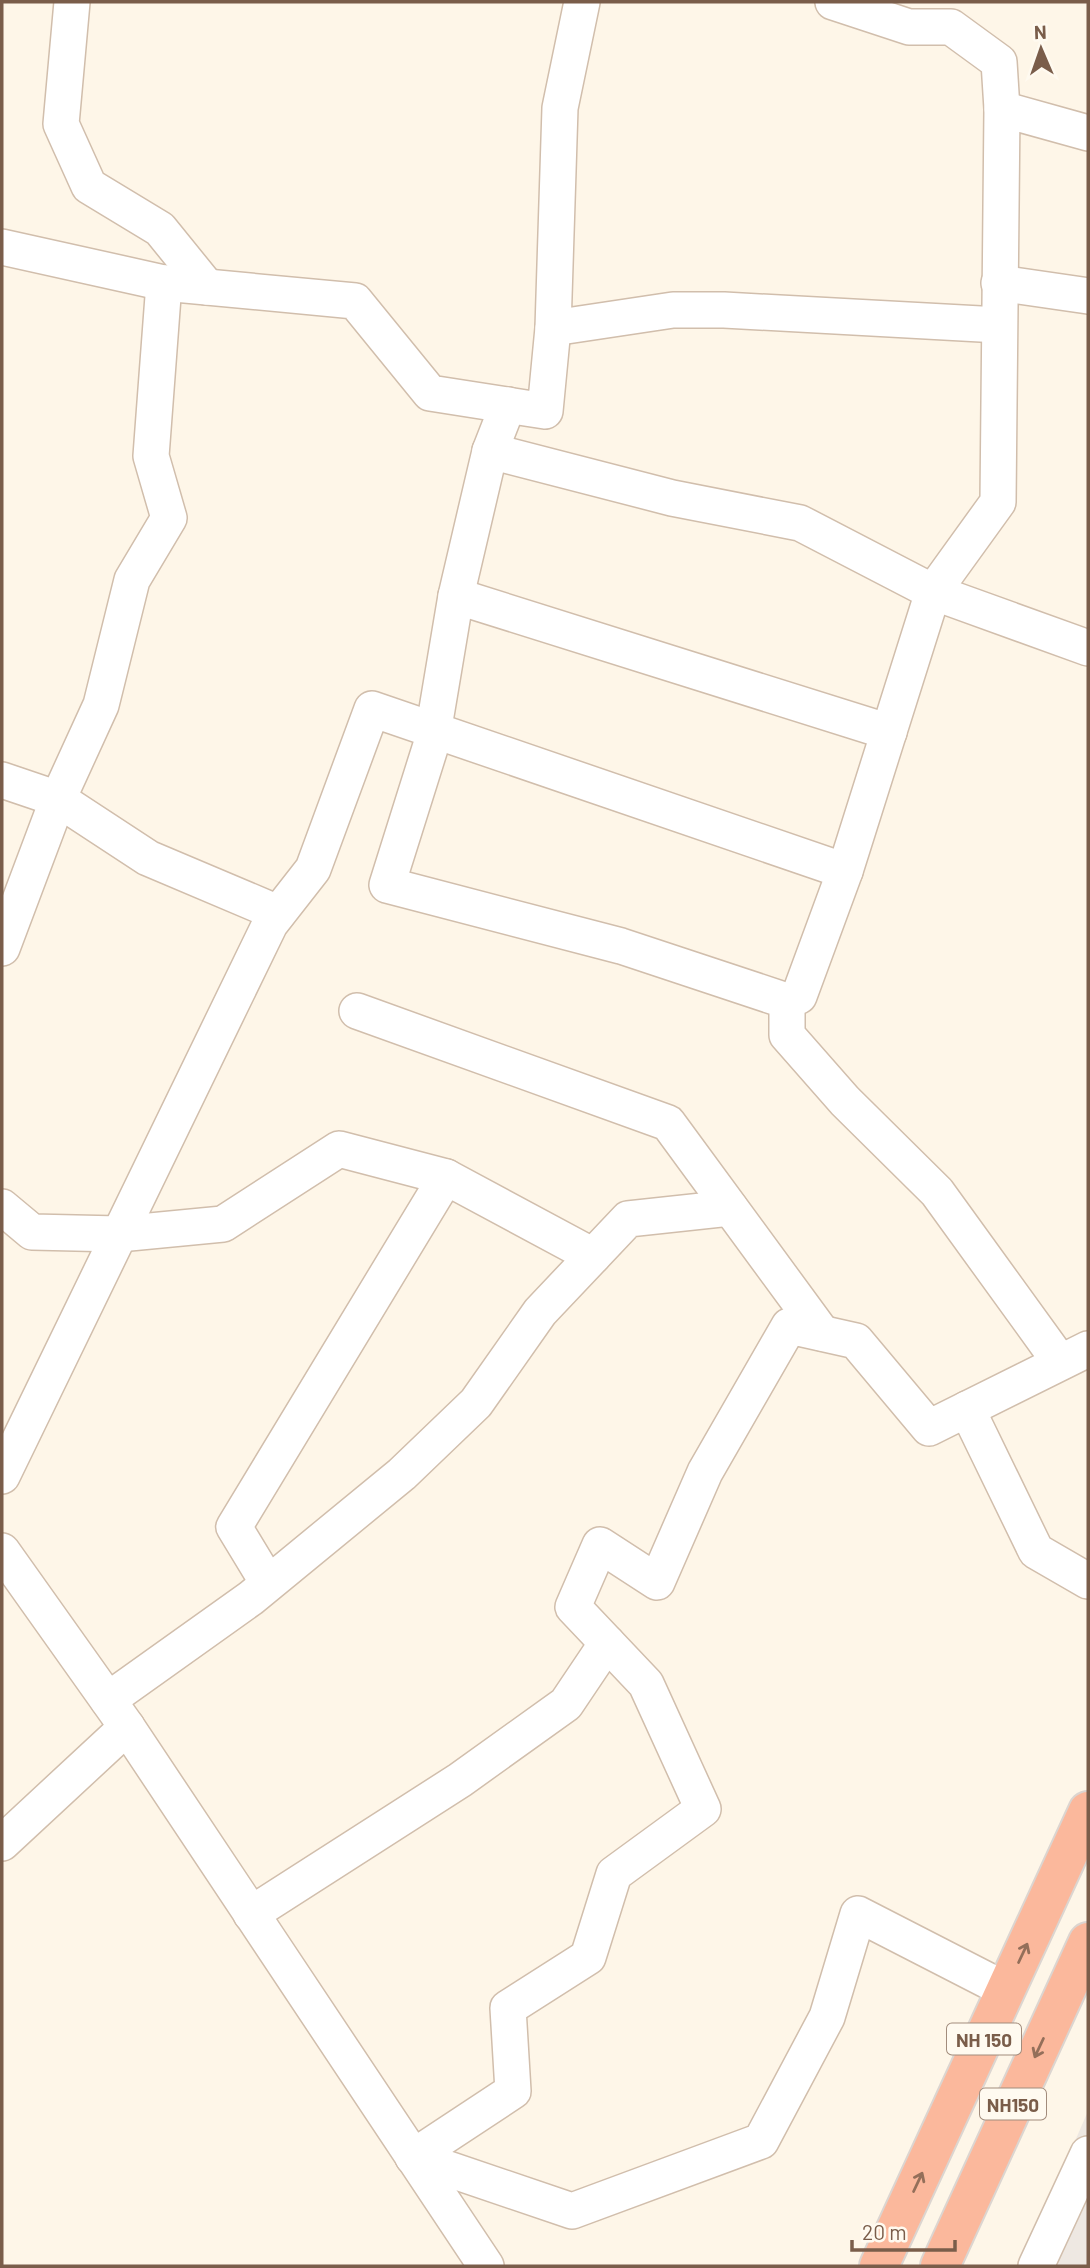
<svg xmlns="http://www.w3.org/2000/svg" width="1090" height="2268" viewBox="0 0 1090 2268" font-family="Barlow,sans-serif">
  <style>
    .industrial { fill: #eee8e2 }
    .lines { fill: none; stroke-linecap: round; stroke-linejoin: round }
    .minor-casing { stroke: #d1beac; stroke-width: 38 }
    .highway-casing { stroke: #dcd5d0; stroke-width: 42 }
    .minor { stroke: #fff; stroke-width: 35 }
    .highway { stroke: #fbb89c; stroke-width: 38 }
    .oneway { stroke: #946f5a }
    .labels { text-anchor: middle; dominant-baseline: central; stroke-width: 5; stroke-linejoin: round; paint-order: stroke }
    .shield { fill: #fffaf0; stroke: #a28c7c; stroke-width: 2 }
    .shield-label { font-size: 19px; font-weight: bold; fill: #7a5d4a }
  </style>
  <rect width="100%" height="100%" fill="#fef6e8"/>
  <polygon class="industrial" points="1088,2111 1088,2266 1021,2266"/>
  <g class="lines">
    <defs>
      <g id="minor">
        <polyline points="72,2 61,124 89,186 160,229 207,287"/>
        <polyline points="582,2 560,108 553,328 673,310 724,310 999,325"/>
        <polyline points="833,2 909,27 951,27 999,62 1002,109"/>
        <polyline points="1088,133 1002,109 998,502 933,592 1088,648"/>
        <polyline points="2,247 164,283 355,301 430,393 545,411 553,328"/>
        <polyline points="999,283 1088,296"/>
        <polyline points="508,405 490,451 456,596 431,745 387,885 621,946 787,1001 787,1035 845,1101 937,1192 1060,1362"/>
        <polyline points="490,451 672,498 800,523 933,592 845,871"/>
        <polyline points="456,596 889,732"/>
        <polyline points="2,780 58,799 148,858 278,913"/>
        <polyline points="2,948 58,799 101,705 132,580 169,518 151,456 164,283"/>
        <polyline points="357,1011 668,1123 822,1333"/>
        <polyline points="2,1207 32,1232 119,1234 223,1224 339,1149 446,1177"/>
        <polyline points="967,1409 1036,1551 1088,1581"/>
        <polyline points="2,1476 270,924 313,869 372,709 845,871 799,996"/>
        <polyline points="2,1551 127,1727 486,2266"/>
        <polyline points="268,1583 234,1527 446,1177 593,1256"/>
        <polyline points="108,1700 251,1598 402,1474 476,1403 540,1312 628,1219 730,1208"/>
        <polyline points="2,1843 127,1727"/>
        <polyline points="251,1914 460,1780 566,1704 607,1643"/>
        <polyline points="413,2157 513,2091 508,2008 588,1957 614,1874 703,1809 646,1684 573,1607 600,1545 657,1582 705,1472 789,1326 856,1341 929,1428 1088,1349"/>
        <polyline points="413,2157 572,2211 761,2141 827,2017 858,1914 1006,1990"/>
        <polyline points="1036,2266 1088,2154"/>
      </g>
      <g id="highway">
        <polyline points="879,2266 1088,1811"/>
        <polyline points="940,2266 1088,1942"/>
      </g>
    </defs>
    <use href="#minor" class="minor-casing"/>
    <use href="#highway" class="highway-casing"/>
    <use href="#minor" class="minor"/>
    <use href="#highway" class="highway"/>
  </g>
  <defs><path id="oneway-shaft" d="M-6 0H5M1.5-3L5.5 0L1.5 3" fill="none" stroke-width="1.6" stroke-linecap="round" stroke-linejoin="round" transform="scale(1.75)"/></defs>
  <g class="oneway">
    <use href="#oneway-shaft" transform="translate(1023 1953) rotate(-65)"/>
    <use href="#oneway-shaft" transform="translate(1039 2048) rotate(115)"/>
    <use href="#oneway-shaft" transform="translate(918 2182) rotate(-65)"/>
  </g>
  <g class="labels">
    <g class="shield">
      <rect x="947" y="2023.5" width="74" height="31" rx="5"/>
      <rect x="980" y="2088.5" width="66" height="31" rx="5"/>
    </g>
    <g class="shield-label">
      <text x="984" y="2039">NH 150</text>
      <text x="1013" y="2104">NH150</text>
    </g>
  </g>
  <rect width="1090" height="2268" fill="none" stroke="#7a5d4a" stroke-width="7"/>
  <g transform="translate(1041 49) rotate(358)" stroke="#fffaf0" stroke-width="5" paint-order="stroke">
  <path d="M0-5L12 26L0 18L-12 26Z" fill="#7a5d4a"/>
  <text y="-10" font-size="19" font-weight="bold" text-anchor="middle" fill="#7a5d4a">N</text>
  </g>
  <path d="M852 2240v10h103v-10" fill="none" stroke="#7a5d4a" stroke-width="3.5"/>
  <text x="862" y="2240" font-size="21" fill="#7a5d4a" stroke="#fffaf0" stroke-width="5" paint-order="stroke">20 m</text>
</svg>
